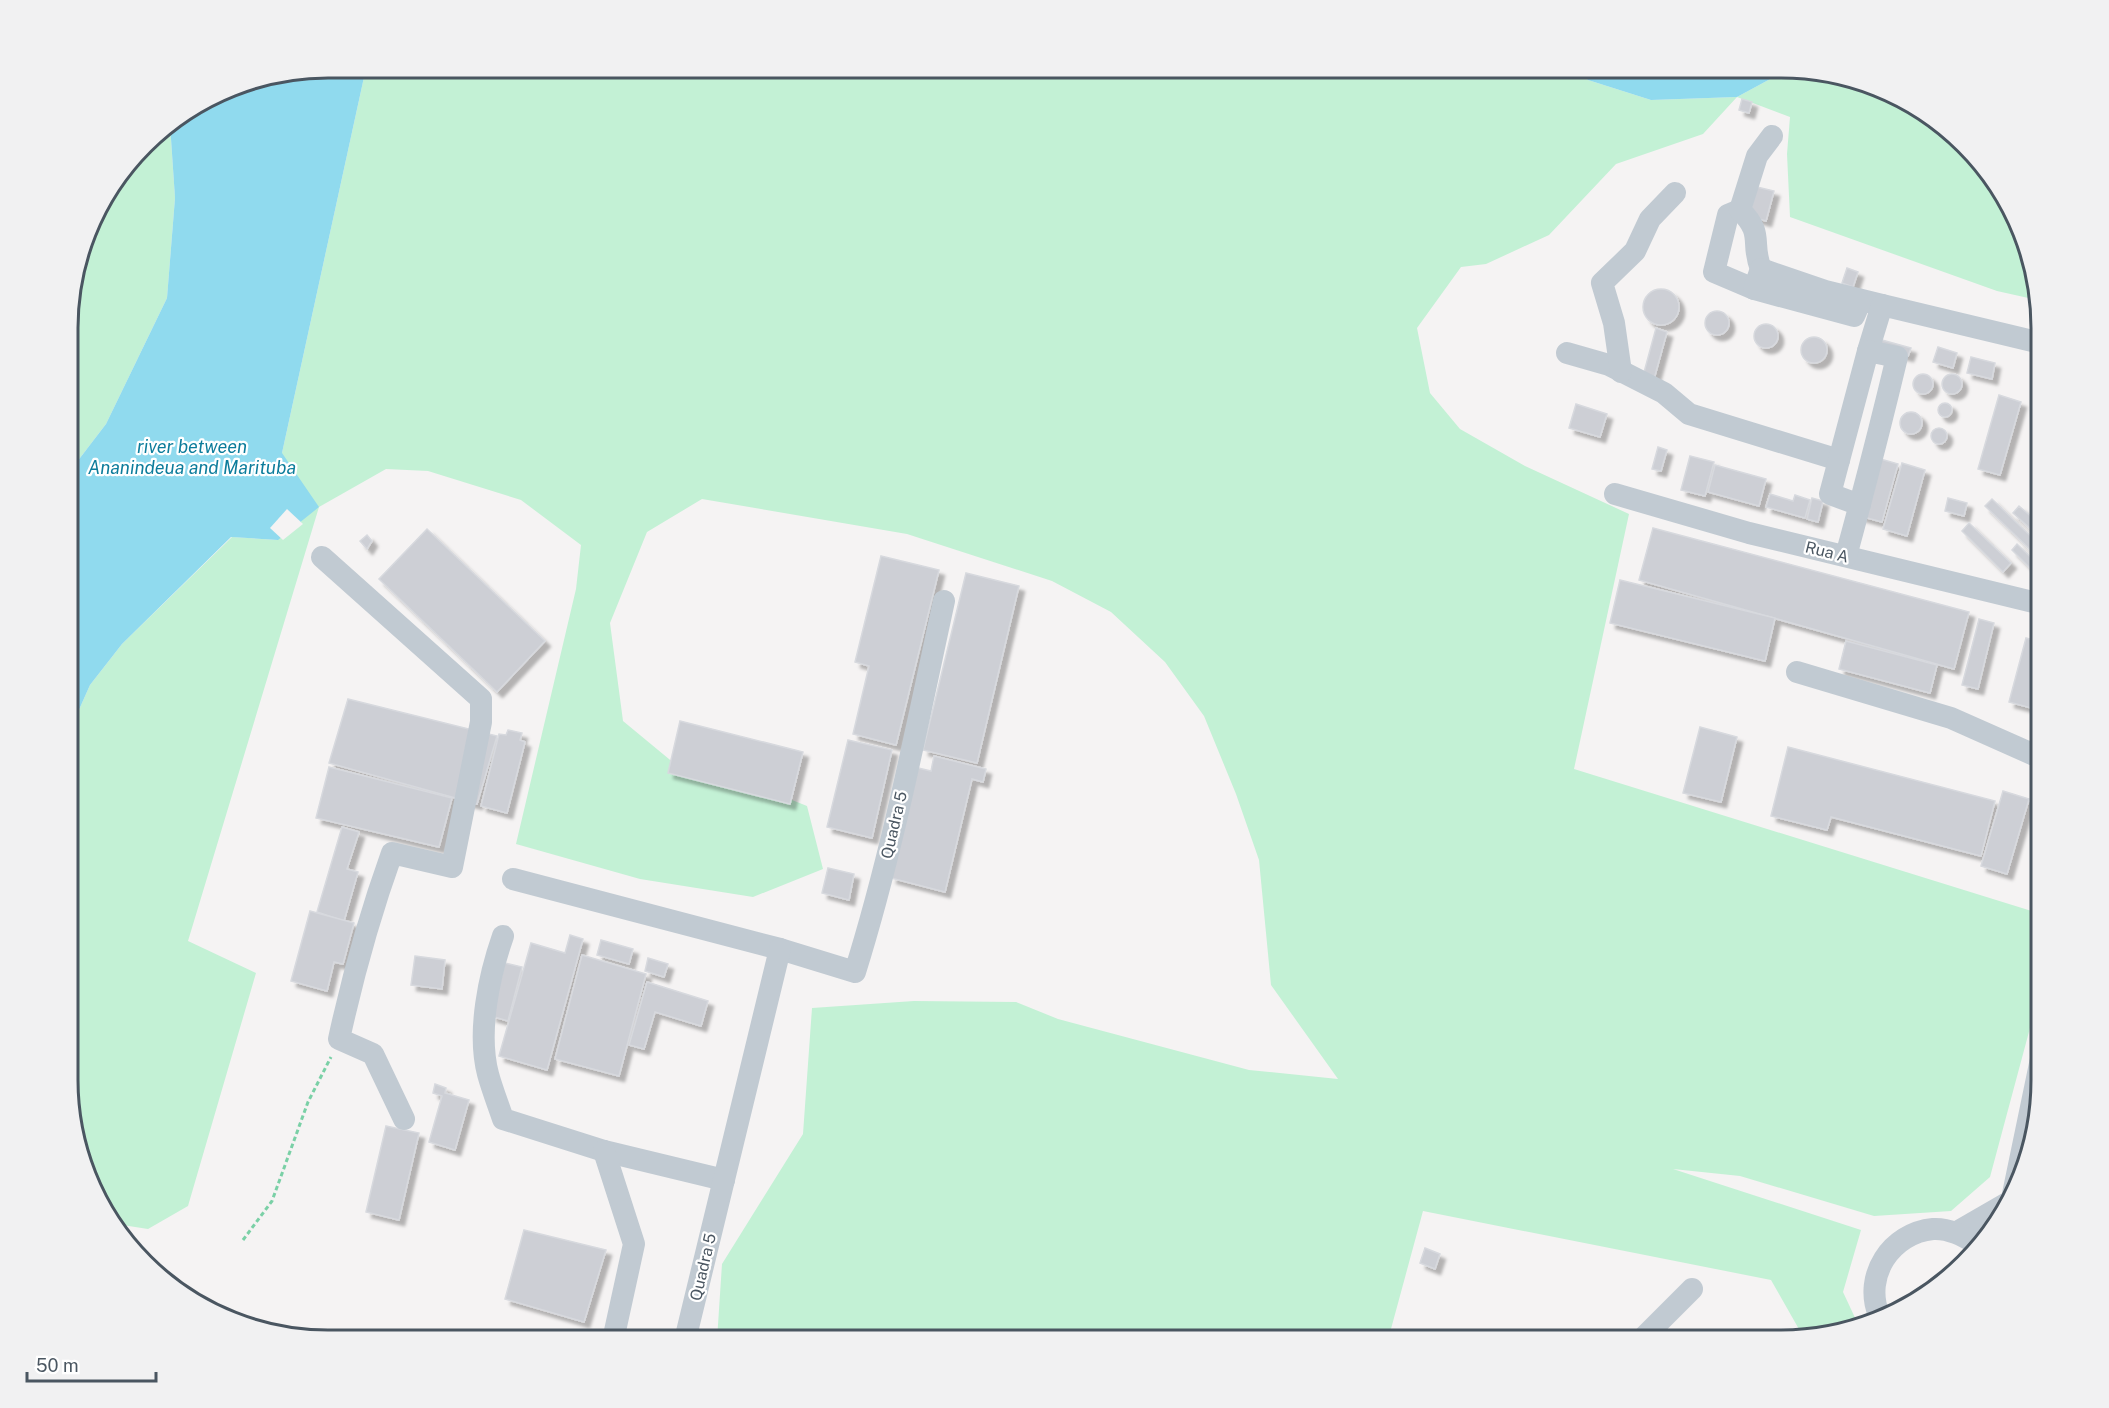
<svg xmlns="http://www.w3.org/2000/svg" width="2109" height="1408" viewBox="0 0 2109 1408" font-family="'Public Sans',sans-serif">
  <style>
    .green { fill: #c3f1d5 }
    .water { fill: #90daee }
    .pier { fill: #f5f3f3 }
    .building { fill: #cdcfd5; stroke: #d7d9de; stroke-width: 1.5; filter: url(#shadow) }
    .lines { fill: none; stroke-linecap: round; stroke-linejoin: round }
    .path { stroke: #7ad0a6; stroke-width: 3; stroke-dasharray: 4.5 3; stroke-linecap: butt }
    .minor { stroke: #c1cad2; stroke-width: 22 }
    .labels { text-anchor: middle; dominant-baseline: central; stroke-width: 4.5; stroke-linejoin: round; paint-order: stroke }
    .street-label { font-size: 16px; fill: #4a5661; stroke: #fff }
    .water-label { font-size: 18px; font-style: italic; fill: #0c7c9b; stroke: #fff }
    .rim { fill: none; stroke: #4a5661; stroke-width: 3 }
  </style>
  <defs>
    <filter id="shadow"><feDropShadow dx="5.5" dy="5.5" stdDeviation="1.5" flood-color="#0004"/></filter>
  </defs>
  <rect width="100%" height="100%" fill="#f5f3f3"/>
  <g class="green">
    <polygon points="366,68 1573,68 1588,80 1651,100 1737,97 1789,69 1864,81 1926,112 2007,198 2037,300 1997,291 1790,217 1787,154 1790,117 1737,97 1703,134 1616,164 1549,235 1486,264 1461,267 1417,328 1430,393 1460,429 1525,466 1629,514 1574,769 2041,914 2041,987 1990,1177 1951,1211 1874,1216 1740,1176 1673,1169 1861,1230 1843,1292 1857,1322 1804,1338 1771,1280 1423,1211 1388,1340 717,1340 722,1264 803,1134 812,1008 914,1001 1016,1002 1058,1019 1249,1070 1338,1079 1271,985 1259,860 1236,794 1204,716 1165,662 1111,612 1052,581 907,534 702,499 647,532 610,623 623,721 675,764 729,775 807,806 823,869 753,897 640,879 516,844 576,589 581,545 521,500 428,471 386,469 319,507 188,941 256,973 188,1206 148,1229 116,1224 103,1210 70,1113 70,730 90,685 122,644 232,537 278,540 282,453"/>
    <polygon points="170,124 175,198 167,298 106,424 70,471 70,295 95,213 156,132"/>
  </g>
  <g class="water">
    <polygon points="328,68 366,68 282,453 319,507 278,540 231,537 122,644 90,685 70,730 70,471 106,424 167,298 175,198 170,124 229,87"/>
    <polygon points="1573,68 1781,68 1789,69 1737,97 1651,100 1588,80"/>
  </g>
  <polygon class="pier" points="287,509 303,524 283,540 270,528"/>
  <g class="building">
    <polygon points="1742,99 1752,102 1749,113 1739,110"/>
    <polygon points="1757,187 1774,191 1766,221 1749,216"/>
    <polygon points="1847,268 1858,272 1853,287 1842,283"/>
    <circle cx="1661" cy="307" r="18"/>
    <circle cx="1717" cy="323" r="12"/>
    <circle cx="1766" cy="336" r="12"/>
    <polygon points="1656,328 1667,332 1654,379 1643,376"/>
    <circle cx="1814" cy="350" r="13"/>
    <polygon points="1882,340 1911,348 1908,356 1879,348"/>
    <polygon points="1938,347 1957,353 1953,368 1933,362"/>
    <polygon points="1971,357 1995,363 1992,379 1967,373"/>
    <circle cx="1923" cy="384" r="10"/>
    <circle cx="1952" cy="384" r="10"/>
    <polygon points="1999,395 2021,402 2000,475 1978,469"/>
    <circle cx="1945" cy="410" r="7"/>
    <polygon points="1576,404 1607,414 1600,437 1569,428"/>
    <circle cx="1911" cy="423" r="11"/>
    <circle cx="1939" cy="436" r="8"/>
    <polygon points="1658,447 1667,450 1661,471 1652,469"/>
    <polygon points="1690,456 1714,462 1705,496 1681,490"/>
    <polygon points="1877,458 1898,464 1882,522 1860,516"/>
    <polygon points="1902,463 1925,470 1907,536 1883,529"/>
    <polygon points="1715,465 1766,479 1759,506 1708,492"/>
    <polygon points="1770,494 1793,501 1795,495 1810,500 1805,518 1766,507"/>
    <polygon points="1812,498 1823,501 1818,522 1807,519"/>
    <polygon points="1948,498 1967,503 1964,516 1945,511"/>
    <polygon points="1992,499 2041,546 2041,560 1985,506"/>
    <polygon points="2040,501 2041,502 2041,518 2033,510"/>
    <polygon points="2019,506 2041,525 2041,538 2013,513"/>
    <polygon points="1969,523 2011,563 2003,572 1962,531"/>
    <polygon points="1653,528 1969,612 1954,669 1639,580"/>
    <polygon points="427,529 545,641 497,692 379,579"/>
    <polygon points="367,535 372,541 367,549 360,541"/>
    <polygon points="2017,544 2041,567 2040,578 2012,550"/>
    <polygon points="881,556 939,570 896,745 853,734 869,666 855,662"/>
    <polygon points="966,573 1019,586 977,763 923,750"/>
    <polygon points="1620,580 1775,618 1765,661 1610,623"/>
    <polygon points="1979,619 1994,623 1978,689 1962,685"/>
    <polygon points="2026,638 2041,642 2041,687 2035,709 2009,702"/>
    <polygon points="1846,641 1937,665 1930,693 1839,669"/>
    <polygon points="348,699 497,736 477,804 329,763"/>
    <polygon points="680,721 803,752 790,804 668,773"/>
    <polygon points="1700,727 1737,737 1721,802 1683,793"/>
    <polygon points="508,730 522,733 520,740 525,742 507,813 481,806 499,734 506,735"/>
    <polygon points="848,740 892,750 872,838 827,827"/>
    <polygon points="1788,747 1995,801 1981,856 1831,817 1827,830 1771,816"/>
    <polygon points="934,756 986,769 983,782 972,779 945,892 891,878 918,768 931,771"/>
    <polygon points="329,767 452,798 439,847 316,818"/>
    <polygon points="2003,791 2029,799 2007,874 1981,866"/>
    <polygon points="342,827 359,832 347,869 358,872 344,921 317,912"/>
    <polygon points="828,868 854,874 849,900 822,893"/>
    <polygon points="310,911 354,923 343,964 334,962 327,991 291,981"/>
    <polygon points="570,935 583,939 547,1070 499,1056 531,943 565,953"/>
    <polygon points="601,940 633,949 629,964 597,955"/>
    <polygon points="582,955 646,974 619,1076 555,1059"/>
    <polygon points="415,956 445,960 442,989 411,985"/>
    <polygon points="648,958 668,964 664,977 645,971"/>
    <polygon points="505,963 522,967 508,1021 491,1016"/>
    <polygon points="647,982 708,1001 701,1026 655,1012 644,1049 629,1045"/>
    <polygon points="435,1084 446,1088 445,1093 469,1100 455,1150 429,1142 442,1096 433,1093"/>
    <polygon points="386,1126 419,1133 399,1220 366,1212"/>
    <polygon points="524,1230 606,1250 584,1322 505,1299"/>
    <polygon points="1425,1248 1440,1254 1435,1269 1420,1263"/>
  </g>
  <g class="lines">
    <polyline class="path" points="243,1240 272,1201 308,1102 331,1057"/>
    <g class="minor">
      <polyline points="1740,210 1728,215 1714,272 1754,289"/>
      <path d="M1761,269C1750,242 1765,235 1740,210L1757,156L1772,136"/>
      <polyline points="1861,300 1854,316 1754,289 1761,269 1825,291 1882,305"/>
      <polyline points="1868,351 1882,305 2041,343"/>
      <polyline points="1567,353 1609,365 1664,393 1689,414 1839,460"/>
      <polyline points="1621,372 1614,323 1602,283 1635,251 1650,219 1675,193"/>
      <polyline points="1615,494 1749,533 2041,604"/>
      <path d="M1846,556C1864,490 1881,424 1897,357L1868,351L1830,494L1860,505"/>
      <path d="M322,557L481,699V722L452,867L392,853C370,914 353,975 339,1039L373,1054L404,1119"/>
      <polyline points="1797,672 1951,718 2041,758"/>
      <path d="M513,879L780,949L855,972C893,850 917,725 944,601"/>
      <path d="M503,936C489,976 477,1032 488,1074C492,1089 498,1104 503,1119L604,1151L724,1180"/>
      <polyline points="604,1151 634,1244 613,1340"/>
      <polyline points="2013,1194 2041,1059"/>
      <polyline points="1957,1232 2009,1202"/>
      <path d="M1879,1315C1863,1276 1891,1233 1933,1229C1949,1228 1963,1236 1977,1244"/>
      <polyline points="685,1340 780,949"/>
      <polyline points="1641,1340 1692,1289"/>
    </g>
  </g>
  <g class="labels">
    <g class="street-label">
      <text transform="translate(1827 552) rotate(14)">Rua A</text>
      <text transform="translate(894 825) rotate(-77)">Quadra 5</text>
      <text transform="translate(703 1267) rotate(-77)">Quadra 5</text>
    </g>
    <g class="water-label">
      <text x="192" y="446">river between<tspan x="192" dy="21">Ananindeua and Marituba</tspan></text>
    </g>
  </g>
  <path d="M0 0H2109V1408H0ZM328 78H1781A250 250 0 0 1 2031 328V1080A250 250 0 0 1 1781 1330H328A250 250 0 0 1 78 1080V328A250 250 0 0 1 328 78Z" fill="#f1f1f2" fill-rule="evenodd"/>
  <path class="rim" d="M328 78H1781A250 250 0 0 1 2031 328V1080A250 250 0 0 1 1781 1330H328A250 250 0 0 1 78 1080V328A250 250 0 0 1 328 78Z"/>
  <path d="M27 1372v9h129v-9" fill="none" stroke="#4a5661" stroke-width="3"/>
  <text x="36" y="1372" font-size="18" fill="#4a5661" stroke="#ffffff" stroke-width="4.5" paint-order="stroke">50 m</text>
</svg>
